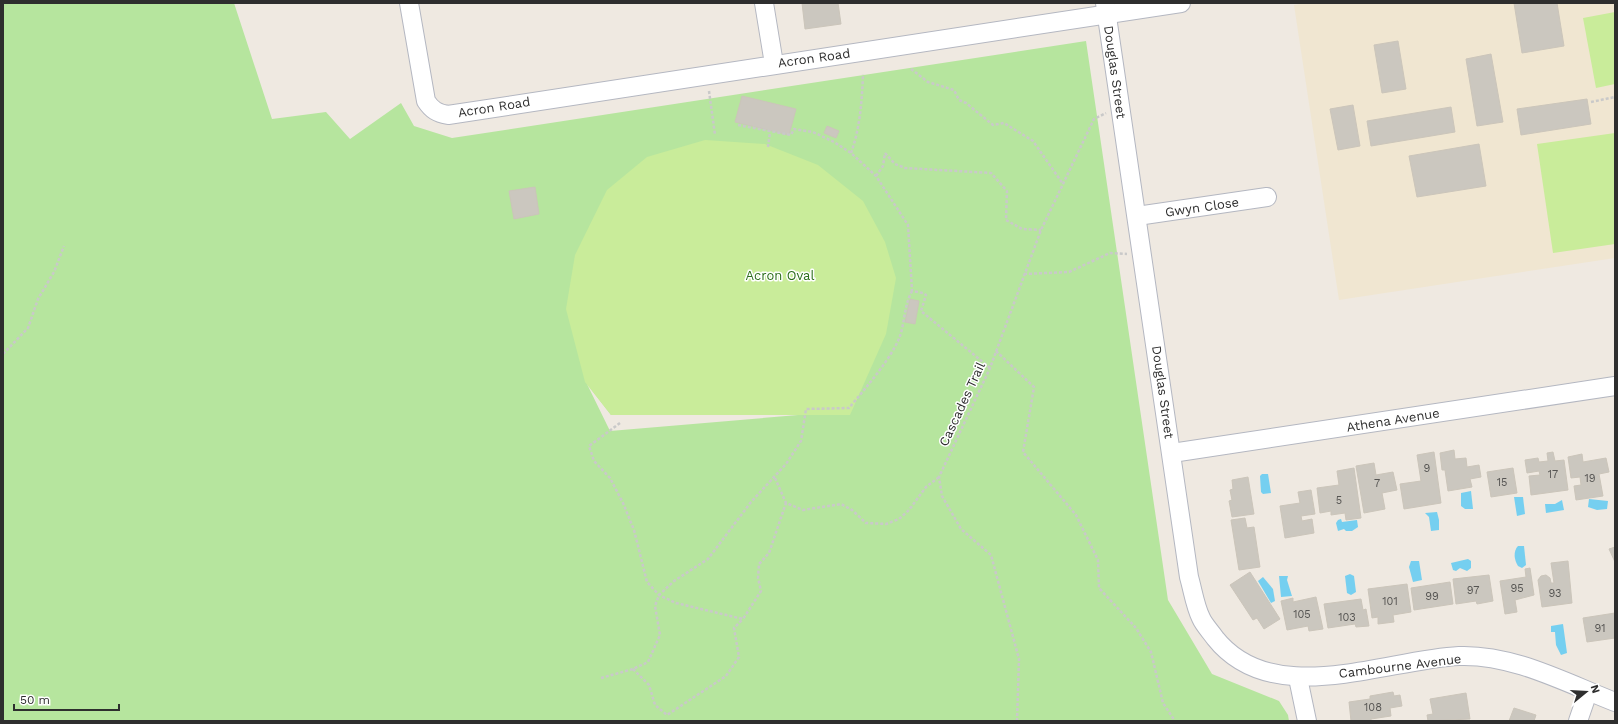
<svg xmlns="http://www.w3.org/2000/svg" width="1618" height="724" viewBox="0 0 1618 724" font-family="'Work Sans',sans-serif">
  <style>
    .education { fill: #f0e6d1 }
    .green { fill: #b6e59e; fill-rule: evenodd }
    .pitch { fill: #c9ec9a }
    .water { fill: #75cff0 }
    .building { fill: #cbc7bf; stroke: #cbc5ba }
    .lines { fill: none; stroke-linecap: round; stroke-linejoin: round }
    .minor-casing { stroke: #b4b7c1; stroke-width: 20 }
    .path { stroke: #c9c9c9; stroke-width: 2.5; stroke-dasharray: 3 2; stroke-linecap: butt }
    .minor { stroke: #fff; stroke-width: 18 }
    .labels { text-anchor: middle; dominant-baseline: central; stroke-width: 3; stroke-linejoin: round; paint-order: stroke }
    .number-label { font-size: 11px; fill: #555452 }
    .street-label { font-size: 13px; fill: #2e2e2e; stroke: #fff }
    .park-label { font-size: 13px; fill: #2c6e1b; stroke: #fff }
  </style>
  <rect width="100%" height="100%" fill="#efe9e1"/>
  <polygon class="education" points="1305,3 1615,3 1615,258 1339,300 1294,5"/>
  <path class="green" d="M3,3H234L272,119L326,112L350,139L401,103L414,126L452,138L1086,41L1168,600L1212,674L1279,701L1288,715L1289,721H3ZM587,384L611,415H798L610,431Z"/>
  <g class="pitch">
    <polygon points="1615,12 1615,84 1596,88 1583,18"/>
    <polygon points="1615,133 1615,244 1553,253 1537,144"/>
    <polygon points="705,140 765,144 818,165 863,201 885,242 896,278 886,334 850,415 611,415 585,382 566,309 575,255 607,190 647,157"/>
  </g>
  <g class="water">
    <polygon points="1262,474 1268,474 1271,493 1263,494 1261,492 1260,476"/>
    <polygon points="1471,491 1473,509 1465,509 1461,506 1461,493"/>
    <polygon points="1514,497 1523,497 1525,514 1517,516"/>
    <polygon points="1589,499 1608,501 1607,509 1597,510 1588,507"/>
    <polygon points="1562,500 1564,510 1546,513 1545,504 1555,504"/>
    <polygon points="1437,512 1439,520 1439,530 1431,531 1429,517 1425,513"/>
    <polygon points="1341,519 1342,522 1357,520 1358,527 1352,531 1346,531 1344,529 1338,531 1336,523 1338,520"/>
    <path d="M1518,546H1524L1526,565L1522,568L1518,566C1514,560 1513,551 1518,546Z"/>
    <polygon points="1468,559 1471,561 1471,568 1467,571 1460,568 1456,571 1453,570 1451,563"/>
    <polygon points="1411,561 1419,561 1422,580 1413,582 1409,567"/>
    <polygon points="1350,574 1354,576 1356,592 1351,595 1347,593 1345,576"/>
    <polygon points="1279,576 1288,576 1287,580 1292,596 1281,597"/>
    <polygon points="1263,577 1273,589 1275,601 1271,603 1258,581"/>
    <polygon points="1563,624 1567,653 1561,655 1556,645 1555,632 1551,632 1551,626"/>
  </g>
  <g class="building">
    <polygon points="802,3 838,3 841,24 805,29"/>
    <polygon points="1514,3 1557,3 1564,46 1522,53"/>
    <polygon points="1398,41 1406,89 1382,93 1374,45"/>
    <polygon points="1491,54 1503,122 1477,126 1466,59"/>
    <polygon points="742,96 796,109 789,135 735,122"/>
    <polygon points="1587,99 1591,124 1521,135 1517,109"/>
    <polygon points="1353,105 1360,146 1338,150 1330,109"/>
    <polygon points="1451,107 1455,132 1371,146 1367,121"/>
    <polygon points="827,126 839,131 836,138 824,133"/>
    <polygon points="1479,144 1486,186 1417,197 1409,156"/>
    <polygon points="535,187 539,214 514,219 509,191"/>
    <polygon points="910,299 919,301 915,324 905,322"/>
    <polygon points="1454,450 1455,459 1466,458 1467,467 1479,465 1481,477 1470,479 1472,487 1448,491 1445,470 1442,470 1440,453"/>
    <polygon points="1434,452 1441,503 1404,509 1400,484 1421,481 1417,455"/>
    <polygon points="1553,452 1555,461 1564,460 1568,490 1531,495 1529,476 1540,475 1539,471 1527,473 1525,460 1538,458 1539,462 1548,461 1547,453"/>
    <polygon points="1582,454 1583,462 1606,458 1609,472 1599,474 1603,496 1576,500 1574,486 1581,485 1580,477 1571,478 1568,457"/>
    <polygon points="1374,463 1376,475 1393,472 1397,490 1382,493 1385,509 1364,513 1356,466"/>
    <polygon points="1354,468 1361,518 1346,520 1345,513 1331,515 1331,511 1320,513 1317,488 1339,485 1337,471"/>
    <polygon points="1513,468 1517,493 1491,497 1487,472"/>
    <polygon points="1248,477 1254,514 1232,517 1229,501 1232,500 1230,490 1233,489 1232,480"/>
    <polygon points="1311,490 1315,514 1301,516 1302,521 1312,519 1314,533 1285,538 1280,506 1300,503 1298,492"/>
    <polygon points="1245,518 1247,528 1254,527 1260,567 1239,570 1231,520"/>
    <polygon points="1615,547 1615,562 1609,549"/>
    <polygon points="1568,561 1572,603 1542,607 1538,580 1541,576 1546,575 1550,578 1551,583 1554,583 1551,563"/>
    <polygon points="1530,568 1534,595 1515,600 1517,612 1505,614 1500,581 1526,577 1525,569"/>
    <polygon points="1250,572 1280,619 1264,629 1257,618 1253,620 1230,585"/>
    <polygon points="1489,575 1493,601 1477,604 1476,601 1456,604 1453,579"/>
    <polygon points="1450,582 1453,604 1414,610 1411,588"/>
    <polygon points="1407,584 1411,612 1393,615 1394,622 1378,624 1378,617 1372,618 1368,589"/>
    <polygon points="1316,597 1323,629 1309,631 1308,626 1287,630 1281,601 1293,598 1293,602"/>
    <polygon points="1361,599 1363,610 1366,609 1369,626 1356,627 1355,624 1328,628 1324,604"/>
    <polygon points="1615,613 1615,638 1587,642 1583,618"/>
    <polygon points="1393,692 1394,696 1400,695 1402,706 1390,708 1391,716 1371,719 1371,721 1351,721 1349,702 1370,699 1370,696"/>
    <polygon points="1466,693 1470,719 1428,721 1427,715 1433,714 1430,699"/>
    <polygon points="1514,708 1536,715 1534,721 1509,721"/>
  </g>
  <g class="lines">
    <defs>
      <g id="minor">
        <path d="M409,3L426,101C432,110 437,113 448,115L1181,3"/>
        <polyline points="764,3 774,64"/>
        <path d="M1105,3L1189,577C1193,591 1195,606 1201,618C1204,625 1211,632 1215,638C1272,710 1383,660 1459,656C1513,654 1566,683 1615,702"/>
        <polyline points="1137,216 1267,197"/>
        <polyline points="1172,453 1615,386"/>
        <polyline points="1298,678 1307,721"/>
        <polyline points="1578,721 1588,692"/>
      </g>
    </defs>
    <use href="#minor" class="minor-casing"/>
    <g class="path">
      <polyline points="911,69 928,82 954,90 959,100 966,103 993,125 1004,123 1033,141 1063,184"/>
      <polyline points="709,91 715,135"/>
      <polyline points="1591,102 1615,97"/>
      <polyline points="738,125 791,135 794,129 813,132 834,142 851,153 876,176 908,225 912,291 923,293 926,295 921,311 990,368"/>
      <polyline points="768,147 770,132"/>
      <path d="M851,153C860,128 862,101 863,74"/>
      <polyline points="885,153 895,164 905,168 991,173 1007,191 1006,220 1022,229 1041,230"/>
      <polyline points="876,176 883,166 885,153"/>
      <polyline points="1024,274 1069,272 1110,253 1127,254"/>
      <polyline points="996,351 1034,387 1023,452 1076,515 1098,560 1099,588 1136,628 1151,652 1163,703 1175,721"/>
      <polyline points="3,354 28,328 38,299 54,272 64,246"/>
      <polyline points="620,423 589,446 594,461 610,478 623,503 634,530 647,582 659,595 676,603 743,619 761,591 758,578 759,564 769,553 786,503"/>
      <polyline points="775,478 786,503 803,510 841,504 852,510 866,523 886,524 899,519 909,510 926,487 939,477"/>
      <polyline points="633,669 649,685 655,705 667,715 726,676 739,657 734,628 743,619"/>
      <path d="M601,678L633,669L648,662L660,635L655,606L659,595L674,581L708,559L751,502L786,464L801,441L806,409L849,408C864,390 892,358 900,336C905,321 904,306 912,291"/>
      <polyline points="1017,721 1019,659 991,555 961,529 942,496 939,477 990,368 1041,230 1094,119 1106,113"/>
    </g>
    <use href="#minor" class="minor"/>
  </g>
  <g class="labels">
    <g class="number-label">
      <text x="1427" y="468">9</text>
      <text x="1553" y="474">17</text>
      <text x="1590" y="478">19</text>
      <text x="1502" y="482">15</text>
      <text x="1377" y="483">7</text>
      <text x="1339" y="500">5</text>
      <text x="1517" y="588">95</text>
      <text x="1473" y="590">97</text>
      <text x="1555" y="593">93</text>
      <text x="1432" y="596">99</text>
      <text x="1390" y="601">101</text>
      <text x="1302" y="614">105</text>
      <text x="1347" y="617">103</text>
      <text x="1600" y="628">91</text>
      <text x="1373" y="707">108</text>
    </g>
    <g class="street-label">
      <text transform="translate(814 58) rotate(-8)">Acron Road</text>
      <text transform="translate(1115 72) rotate(82)">Douglas Street</text>
      <text transform="translate(494 107) rotate(-9)">Acron Road</text>
      <text transform="translate(1202 207) rotate(-8)">Gwyn Close</text>
      <text transform="translate(1163 392) rotate(82)">Douglas Street</text>
      <text transform="translate(962 404) rotate(-65)">Cascades Trail</text>
      <text transform="translate(1393 420) rotate(-9)">Athena Avenue</text>
      <text transform="translate(1400 666) rotate(-7)">Cambourne Avenue</text>
    </g>
    <g class="park-label">
      <text x="780" y="275">Acron Oval</text>
    </g>
  </g>
  <rect width="1618" height="724" fill="none" stroke="#2e2e2e" stroke-width="8"/>
  <g transform="translate(1586 692) rotate(72)" stroke="#ffffff" stroke-width="3" paint-order="stroke">
  <path d="M0-3L7 15L0 10L-7 15Z" fill="#2e2e2e"/>
  <text y="-6" font-size="11" font-weight="bold" text-anchor="middle" fill="#2e2e2e">N</text>
  </g>
  <path d="M14 704v6h105v-6" fill="none" stroke="#2e2e2e" stroke-width="2"/>
  <text x="20" y="704" font-size="12" fill="#2e2e2e" stroke="#ffffff" stroke-width="3" paint-order="stroke">50 m</text>
</svg>
